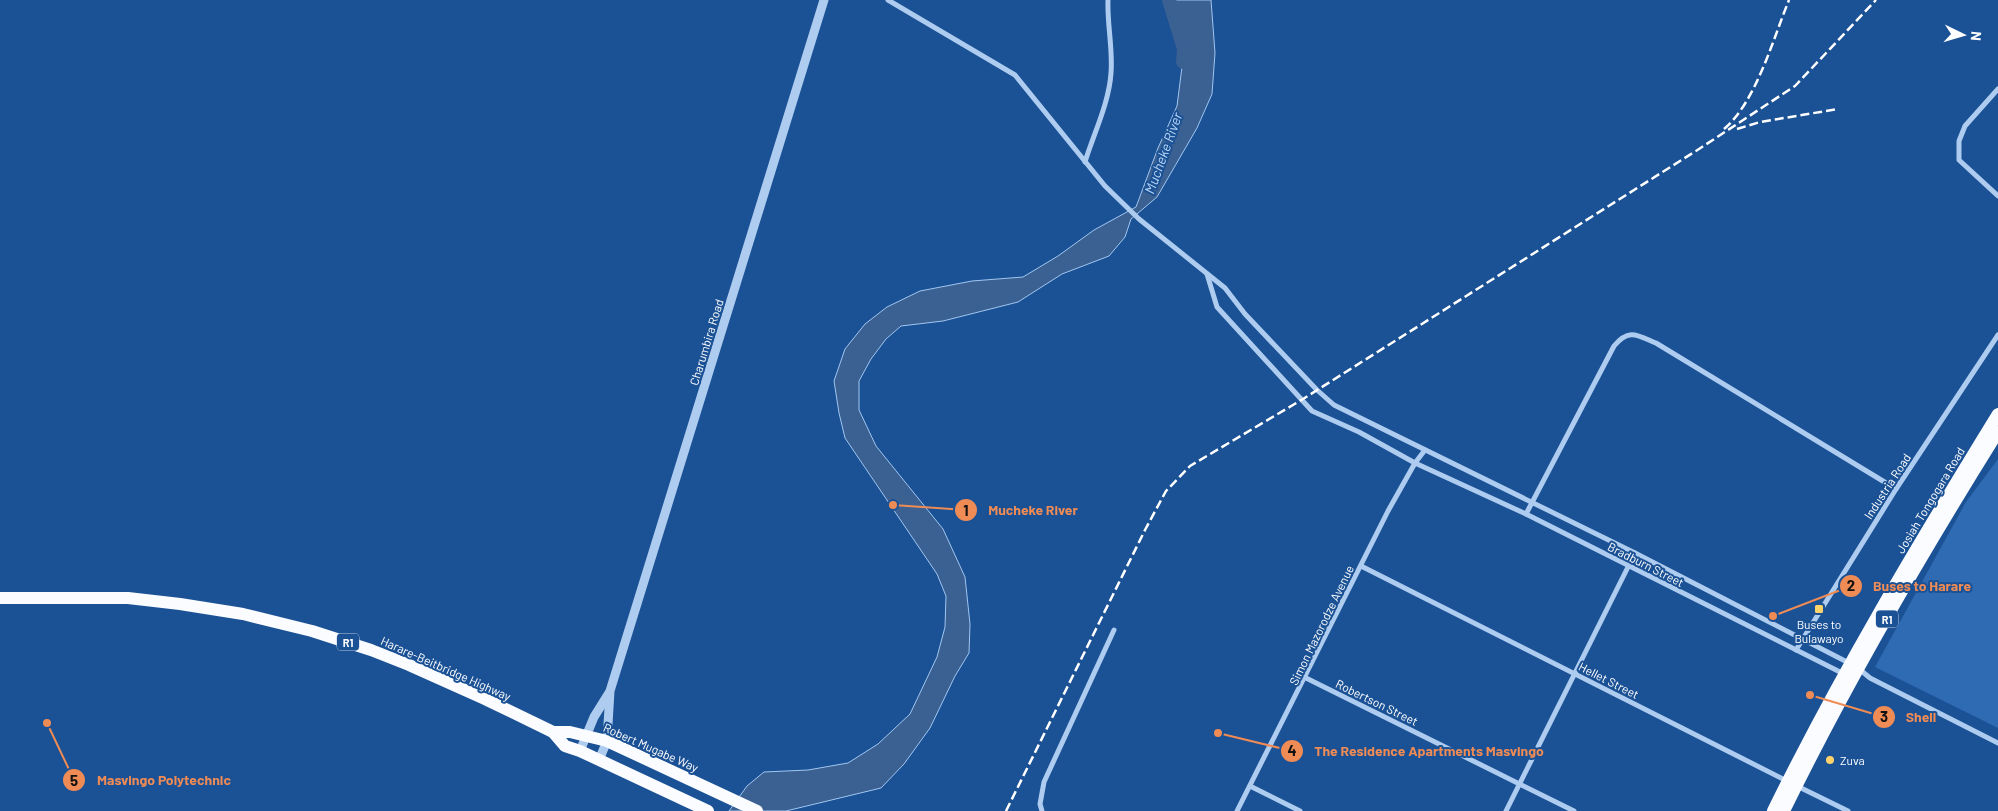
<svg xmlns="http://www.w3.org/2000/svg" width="1998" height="811" viewBox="0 0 1998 811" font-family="Barlow,sans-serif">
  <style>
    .green { fill: #2f6bb3 }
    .water { fill: #3a6192; stroke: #a1c7f1 }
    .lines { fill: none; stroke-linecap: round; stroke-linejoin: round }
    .river { stroke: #3a6192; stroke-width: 14 }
    .minor { stroke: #adccef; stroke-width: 5 }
    .tertiary { stroke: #adccef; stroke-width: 9 }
    .trunk { stroke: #fafcff; stroke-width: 12 }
    .rail { stroke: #fff; stroke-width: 2.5; stroke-dasharray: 9 4; stroke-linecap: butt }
    .poi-dot { fill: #ffd36c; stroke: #1b5195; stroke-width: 2 }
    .labels { text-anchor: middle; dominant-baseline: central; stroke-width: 4; stroke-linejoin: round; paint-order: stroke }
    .shield { fill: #1b5195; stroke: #bbcbdf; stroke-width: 1 }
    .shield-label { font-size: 11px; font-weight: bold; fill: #fff }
    .street-label { font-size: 12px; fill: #fff; stroke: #1b5195 }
    .poi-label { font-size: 12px; fill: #fff; stroke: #1b5195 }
    .water-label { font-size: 14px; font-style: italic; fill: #bad6f6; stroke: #1b5195 }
    .leader { fill: none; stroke: #ef8b55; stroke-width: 2 }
    .callout-dot { fill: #ef8b55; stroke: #1b5195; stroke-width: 2 }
    .mark-label { font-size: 15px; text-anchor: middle; font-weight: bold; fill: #111 }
    .callout-label { font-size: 14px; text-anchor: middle; font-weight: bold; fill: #ef8b55; stroke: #1b5195; stroke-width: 4; stroke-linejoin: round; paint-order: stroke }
  </style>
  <rect width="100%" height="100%" fill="#1b5195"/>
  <polygon class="green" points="1998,459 1998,728 1875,667 1966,502"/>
  <polygon class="water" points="1174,0 1211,0 1215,53 1212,94 1197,128 1157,197 1131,219 1125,237 1109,256 1062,274 1018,302 943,321 901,326 886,339 871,359 859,381 859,410 876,446 943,529 965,577 970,624 969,653 955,676 930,728 904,764 881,788 786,811 729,811 747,786 764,772 808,770 848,763 878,744 910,714 937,657 945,627 946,596 937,574 845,438 839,413 834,381 845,349 865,324 887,307 920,291 972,281 1023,277 1058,256 1094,230 1136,207 1158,148 1177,106 1183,59 1181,25"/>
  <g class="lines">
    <polyline class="river" points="1169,0 1184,49 1183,62"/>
    <g class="minor">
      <polyline points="888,0 1015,75 1105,186 1139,219 1225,288 1245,314 1317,390 1334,405 1635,553 1849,663"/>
      <polyline points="1998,89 1965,126 1959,141 1959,160 1998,196"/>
      <path d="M1085,162C1094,133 1109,103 1111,73C1113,49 1107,24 1108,0"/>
      <polyline points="1207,274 1217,307 1312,411 1359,432 1415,463 1526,514 1844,674"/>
      <path d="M1526,514L1614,346C1629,328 1637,335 1656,343L1896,489"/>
      <polyline points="1361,566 1787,781"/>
      <polyline points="1796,650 1896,489 1998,335"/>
      <polyline points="1858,668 1870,678 1998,743"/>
      <polyline points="1306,678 1574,811"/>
      <polyline points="1250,786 1300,811"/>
      <polyline points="1797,786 1848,811"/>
      <polyline points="1042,811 1040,804 1044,782 1114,630"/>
      <polyline points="1237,811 1388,511 1415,463 1425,450"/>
      <polyline points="1506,811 1635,553"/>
    </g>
    <g class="tertiary">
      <polyline points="580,751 594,717 609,693"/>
      <polyline points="599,760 607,741 610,691 824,0"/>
    </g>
    <g class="trunk">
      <polyline points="0,598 128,598 180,604 243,614 312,631 371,650 409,665 485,699 553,732 570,732 607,741 757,811"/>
      <polyline points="553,732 565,746 580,751 708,811"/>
      <path d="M1773,811C1840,674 1918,544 1998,414"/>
      <path d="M1784,811C1848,680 1921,555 1998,432"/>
    </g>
    <g class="rail">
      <path d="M1724,129C1756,102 1773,39 1789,0"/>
      <polyline points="1737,129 1760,122 1838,109"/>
      <polyline points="1006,811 1145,530 1166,491 1190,466 1303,399 1699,149 1795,86 1876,0"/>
    </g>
  </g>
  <g class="poi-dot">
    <rect x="1814" y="604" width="10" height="10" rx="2.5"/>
    <circle cx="1830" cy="760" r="5"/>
  </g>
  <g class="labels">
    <g class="shield">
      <rect x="1876" y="610.5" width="22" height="17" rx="4"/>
      <rect x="337" y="633.5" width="22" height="17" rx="4"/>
    </g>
    <g class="shield-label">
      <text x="1887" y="619">R1</text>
      <text x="348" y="642">R1</text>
    </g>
    <g class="street-label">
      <text transform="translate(706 342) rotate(-73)">Charumbira Road</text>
      <text transform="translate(1887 486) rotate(-57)">Industria Road</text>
      <text transform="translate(1930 500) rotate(-59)">Josiah Tongogara Road</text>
      <text transform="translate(1646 564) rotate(27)">Bradburn Street</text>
      <text transform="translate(1321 625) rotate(-64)">Simon Mazorodze Avenue</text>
      <text transform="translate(446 668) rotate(24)">Harare-Beitbridge Highway</text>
      <text transform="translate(1609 680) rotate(27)">Hellet Street</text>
      <text transform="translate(1377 702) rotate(26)">Robertson Street</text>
      <text transform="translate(651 747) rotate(24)">Robert Mugabe Way</text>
    </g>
    <g class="poi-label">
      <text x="1819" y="624">Buses to<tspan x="1819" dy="14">Bulawayo</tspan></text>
      <text x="1840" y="760" text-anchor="start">Zuva</text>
    </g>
    <g class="water-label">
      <text transform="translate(1163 153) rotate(-70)">Mucheke River</text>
    </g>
  </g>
  <path class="leader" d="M893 505L966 510M1773 616L1851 586M1810 695L1884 717M1218 733L1292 751M47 723L74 780"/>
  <g class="callout-dot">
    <circle cx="893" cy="505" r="5"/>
    <circle cx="1773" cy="616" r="5"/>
    <circle cx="1810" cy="695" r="5"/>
    <circle cx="1218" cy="733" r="5"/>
    <circle cx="47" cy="723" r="5"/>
    <circle cx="966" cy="510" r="12"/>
    <circle cx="1851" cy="586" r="12"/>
    <circle cx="1884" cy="717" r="12"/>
    <circle cx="1292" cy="751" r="12"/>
    <circle cx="74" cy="780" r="12"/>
  </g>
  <g class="mark-label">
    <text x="966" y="516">1</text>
    <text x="1851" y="591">2</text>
    <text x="1884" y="722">3</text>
    <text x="1292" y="756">4</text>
    <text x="74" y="786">5</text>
  </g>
  <g class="callout-label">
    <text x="1033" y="515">Mucheke River</text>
    <text x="1922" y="591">Buses to Harare</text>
    <text x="1921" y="722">Shell</text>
    <text x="1429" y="756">The Residence Apartments Masvingo</text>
    <text x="164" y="785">Masvingo Polytechnic</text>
  </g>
  <g transform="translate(1963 35) rotate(95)" stroke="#1b5195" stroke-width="4" paint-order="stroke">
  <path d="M0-4L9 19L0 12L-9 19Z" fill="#ffffff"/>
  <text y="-8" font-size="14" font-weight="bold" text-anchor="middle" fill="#ffffff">N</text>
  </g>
</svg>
